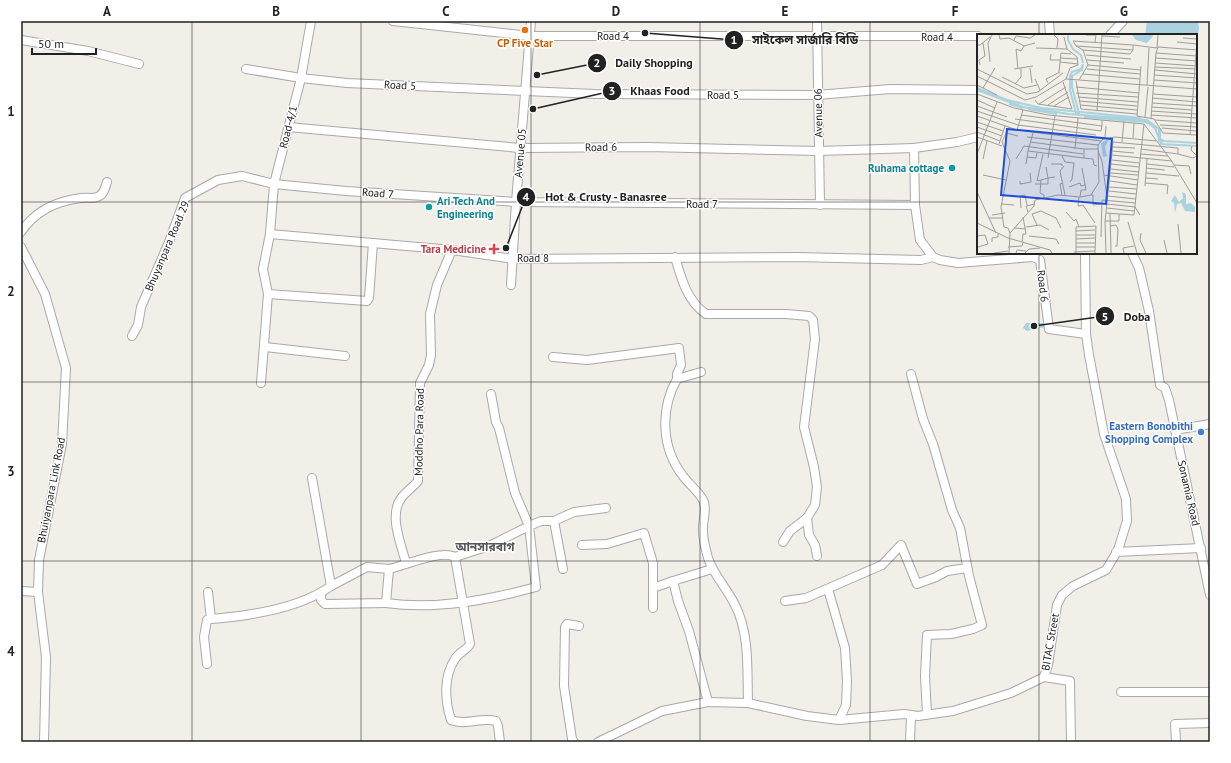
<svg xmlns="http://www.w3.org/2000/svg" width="1231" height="763" viewBox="0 0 1231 763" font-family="'PT Sans','Noto Sans Bengali',sans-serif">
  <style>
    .water { fill: #aad3df }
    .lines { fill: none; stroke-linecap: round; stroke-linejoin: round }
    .street-casing { stroke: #a9a9a9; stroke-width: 10 }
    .street { stroke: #fff; stroke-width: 8 }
    .grid { fill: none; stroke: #222; stroke-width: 1; stroke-opacity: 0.55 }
    .food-dot { fill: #e8710a; stroke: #fff; stroke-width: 1.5 }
    .culture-dot { fill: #0f9aa8; stroke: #fff; stroke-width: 1.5 }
    .health-dot { fill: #e0444e; stroke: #fff; stroke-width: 1.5 }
    .shop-dot { fill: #3f7fe0; stroke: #fff; stroke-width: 1.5 }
    .labels { text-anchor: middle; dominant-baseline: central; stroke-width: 3; stroke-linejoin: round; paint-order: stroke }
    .street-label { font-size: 11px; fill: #222; stroke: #fff }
    .food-label { font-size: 11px; font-weight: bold; fill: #c56008; stroke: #fff }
    .culture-label { font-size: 11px; font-weight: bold; fill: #0d838f; stroke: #fff; text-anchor: end }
    .health-label { font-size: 11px; font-weight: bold; fill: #be3a42; stroke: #fff; text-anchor: end }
    .shop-label { font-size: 11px; font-weight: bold; fill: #366cbe; stroke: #fff; text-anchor: end }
    .neighbourhood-label { font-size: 12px; font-weight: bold; fill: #555; stroke: #fff }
    .inset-river { fill: none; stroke: #aad3df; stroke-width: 2 }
    .inset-road { fill: none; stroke: #9f9d99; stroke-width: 1 }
    .view { fill: #1d4ed8; fill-opacity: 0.15; stroke: #1d4ed8; stroke-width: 2 }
    .inset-edge { fill: none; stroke: #222; stroke-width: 2 }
    .leader { fill: none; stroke: #222; stroke-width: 1.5 }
    .callout-dot { fill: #222; stroke: #fff; stroke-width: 1.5 }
    .mark-label { font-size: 12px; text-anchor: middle; font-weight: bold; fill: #fff }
    .callout-label { font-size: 12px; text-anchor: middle; font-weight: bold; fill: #222; stroke: #fff; stroke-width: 3; stroke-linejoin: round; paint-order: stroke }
    .neatline { fill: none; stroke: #222; stroke-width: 1.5 }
    .grid-label { font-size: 13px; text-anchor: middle; font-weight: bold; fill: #222 }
  </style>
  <rect width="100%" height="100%" fill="#f2efe9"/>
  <g class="water">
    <polygon points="1147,21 1198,21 1199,29 1196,41 1196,35 1145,35"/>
    <polygon points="1026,323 1043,323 1045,327 1027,331 1023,328"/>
  </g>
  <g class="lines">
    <defs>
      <g id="street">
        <polyline points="311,21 301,78 274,184 270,234 452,250 513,259 797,257 921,260 933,257"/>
        <polyline points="393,21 530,36 978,36"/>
        <polyline points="817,21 820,205"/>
        <polyline points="1049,21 1050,35"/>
        <polyline points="1110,35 1123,21"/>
        <polyline points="21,40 88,51 139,64"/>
        <polyline points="246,69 301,78 347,83 595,94 817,95 890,89 978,90"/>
        <polyline points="288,127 520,148 648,147 819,151 914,148 915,205 920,240 933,257 940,260 958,263 1033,257 1040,260 1049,329 1086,334"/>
        <polyline points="914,148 957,142 978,137"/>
        <path d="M21,232C35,211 56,201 81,198C87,197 92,199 97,197C104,195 105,188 107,182"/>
        <polyline points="21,247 45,294 66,368 62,444 39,560 38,592 46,657 44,742"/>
        <polyline points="1132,253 1139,268 1149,311 1160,385 1165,388 1169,400 1210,595"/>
        <path d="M675,257C681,278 687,301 706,314H786L809,316L813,320L815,339L804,427L814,467L817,487L815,505L807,518L790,531L783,542"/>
        <polyline points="511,285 516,202 531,21"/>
        <polyline points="268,294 367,301 369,298 373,243"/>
        <polyline points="132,336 138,325 141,307 169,242 185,198 218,180 242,176 274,184 346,191 516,202 915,205"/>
        <polyline points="265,347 345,356"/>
        <polyline points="553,357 587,360 679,348 681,365 677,374 677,379"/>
        <path d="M701,372L677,379C660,409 661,448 683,476C688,483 701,494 704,502C707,512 702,521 703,531C703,540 706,550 708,558C714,576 727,588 735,605C750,634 747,671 748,703"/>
        <polyline points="911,374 923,419 933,444 952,510 960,528 969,576 982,625 973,629 951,634 927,635 925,676 927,714"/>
        <polyline points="261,383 268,294 263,269 270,234"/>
        <polyline points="1175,430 1210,424"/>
        <polyline points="807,518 809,535 815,545 817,556"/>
        <polyline points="554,521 563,569"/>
        <polyline points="582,545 607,544 644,533 653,563 653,588"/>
        <polyline points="1116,552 1201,548"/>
        <polyline points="455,557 489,546 529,526 515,493 499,428 496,422 491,394"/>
        <path d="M406,563C401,544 388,514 402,497C407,491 413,487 418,481L420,383L429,365L431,355L430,314L437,285L452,250"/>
        <polyline points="331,586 367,567 389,569"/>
        <polyline points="828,589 845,648 847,681 846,705 839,720"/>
        <polyline points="21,591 38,592"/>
        <path d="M208,592L211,619C249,616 299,609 331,586L312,478"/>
        <path d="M321,593V600L325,604L386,603L389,569C403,566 442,549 455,557L470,644C467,650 458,653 455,659C443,677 445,701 451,720C466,726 480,717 496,721L498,726L500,742"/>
        <polyline points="785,601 806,598 882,565 901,545 917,584 936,577 947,571 967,568"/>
        <path d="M386,603C436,610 488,600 536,587L529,526L541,521H554L574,512L606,508"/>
        <polyline points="653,608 653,588 673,581"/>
        <polyline points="207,664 204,637 207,620 211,619"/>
        <polyline points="1044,677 1070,681 1071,742"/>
        <polyline points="1121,692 1210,692"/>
        <polyline points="708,702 689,631 678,601 673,581 712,569"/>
        <polyline points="574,742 572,739 564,686 565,627 567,624 579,626"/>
        <polyline points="598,742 662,711 708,702 748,703 807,716 839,720 904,714 918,716 953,711 1011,693 1044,677 1048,665 1057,605 1062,595 1073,586 1106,570 1118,550 1127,521 1126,499 1104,434 1089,355 1086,334 1085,253"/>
        <polyline points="910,742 911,716"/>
        <polyline points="1176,742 1175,724 1210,723"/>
      </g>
    </defs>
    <use href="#street" class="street-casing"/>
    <use href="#street" class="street"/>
  </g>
  <path class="grid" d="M192,21V742M361,21V742M531,21V742M700,21V742M870,21V742M1039,21V35M21,202H978M1196,202H1210M1039,253V742M21,382H1210M21,561H1210"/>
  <circle class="food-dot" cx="525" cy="30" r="4"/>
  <g class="culture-dot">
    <circle cx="952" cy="168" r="4"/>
    <circle cx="429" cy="207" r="4"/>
  </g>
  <path class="health-dot" d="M492 243h4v4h4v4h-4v4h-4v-4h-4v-4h4z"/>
  <circle class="shop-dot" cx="1201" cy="432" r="4"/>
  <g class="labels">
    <g class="street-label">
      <text x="613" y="36">Road 4</text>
      <text x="937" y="37">Road 4</text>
      <text transform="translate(400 85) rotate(3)">Road 5</text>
      <text x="723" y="95">Road 5</text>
      <text transform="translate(818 113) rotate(-91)">Avenue 06</text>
      <text transform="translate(288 127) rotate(-76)">Road-4/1</text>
      <text transform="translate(601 147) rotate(-1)">Road 6</text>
      <text transform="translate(520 153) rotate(-85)">Avenue 05</text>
      <text transform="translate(378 193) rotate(4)">Road 7</text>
      <text x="702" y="204">Road 7</text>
      <text transform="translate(167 246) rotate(-67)">Bhuyanpara Road 29</text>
      <text x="533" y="258">Road 8</text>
      <text transform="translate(1043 286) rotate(83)">Road 6</text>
      <text transform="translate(419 432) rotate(-89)">Moddho Para Road</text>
      <text transform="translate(51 490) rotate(-79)">Bhuiyanpara Link Road</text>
      <text transform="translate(1189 493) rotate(77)">Sonamia Road</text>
      <text transform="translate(1050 642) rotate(-80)">BITAC Street</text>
    </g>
    <g class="food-label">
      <text x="525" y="43">CP Five Star</text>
    </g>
    <g class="culture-label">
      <text x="944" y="168">Ruhama cottage</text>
      <text x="437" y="201" text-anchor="start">Ari Tech And<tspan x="437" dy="13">Engineering</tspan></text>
    </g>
    <g class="health-label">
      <text x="486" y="249">Tara Medicine</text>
    </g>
    <g class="shop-label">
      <text x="1193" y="426">Eastern Bonobithi<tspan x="1193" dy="13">Shopping Complex</tspan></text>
    </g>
    <g class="neighbourhood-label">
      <text x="485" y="546">আনসারবাগ</text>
    </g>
  </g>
  <g transform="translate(977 34)">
    <rect width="220" height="220" fill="#f2efe9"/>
    <path d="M155,1H176V2L170,9L159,6ZM132,105L128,113L130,122L126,123L124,109ZM205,158L209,160V170L214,169L218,173V178L208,177L204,169L200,170L198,179L197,169L194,167L198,161L202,168L206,164Z" fill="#aad3df"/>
    <path class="inset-river" d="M91,1V6L96,15L104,21L106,29M106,30L105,36L95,42V53L102,79H99L93,56V42L95,38L104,35ZM0,54L30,66L64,74L164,84M0,56L46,73L92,80L170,86L182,95V107L186,108M32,70L46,74M51,75L80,80M107,83L169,88L178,94L184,110L220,112M183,95V105L187,107L220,109"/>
    <path class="inset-road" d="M22,1L23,5L32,4L47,12L58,9M77,1L81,5L80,14M109,1H119L118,8M125,2L143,3M87,3L90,15L100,23L101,31L93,34L89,45M206,4L220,5M37,6L39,2L53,4L58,1M200,8L220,10M0,11H3L13,3M156,11L180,14L181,1M99,12L156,16V11L96,7L99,12L106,16L111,31L102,46M59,14L90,15M106,16L153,20L156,16M179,19L181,13L220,16M74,20L73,26H83M109,21L154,25M83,24L100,25M179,24L220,27M110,26L147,29M13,28L11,9L15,1M83,28L101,30M178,29L220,32M3,31L2,26L8,22L6,9M111,31L164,36M164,32L160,82L177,85L186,99L220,101M178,33L220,35M53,34L55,49M0,35L50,60L61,58L86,39M37,35L56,32M41,35L39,15L44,17L47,12M110,35L163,40M178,36L220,40M82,38L84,19L94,20M106,40L163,45M177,41L220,44M0,42L48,66L59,63L89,45L220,55M25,43L47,54L60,51M58,45L63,56M177,46L220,49M99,47L104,75L160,80M71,49L69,45L83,38M38,50L44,43V34M0,51L6,54L18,34M170,51L172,14M99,53L162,59M6,54L20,61M99,59L161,63M0,60L37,74L71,81L167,90L194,126L220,169M176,60L220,63M101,63L161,68M175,64L220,68M0,66L18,74M58,66L61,70L95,75L86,48M102,67L160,72M175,69L220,72M62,70L89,53M71,71L91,58M103,71L160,76M0,72L30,83M77,72L92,63M175,73L215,76M0,77L41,91L119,101M120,77L125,1M174,77L219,80M44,81L125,92V86M174,81L220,84M0,82L40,96L124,107M168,83L171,53M174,84L179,19L220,22M38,85L124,97L125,92M178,86L220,89M0,88L26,97M183,91L220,93M0,93L25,102M185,94L220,97M40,96L46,76M0,98L23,107M29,99L41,102M56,99L51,117L107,124M213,101L220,7M0,103L25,112M50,103L121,111M128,104L129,92M156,104L157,89M53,108L107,115V124L116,125L117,131L120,132M145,108L147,87M22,110L28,92M121,111L126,105L138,103L179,107M215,112L214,116L220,122M136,113L158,114M98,115L101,84M107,115H121M164,115L201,120M121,117L125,127L130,164M135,117L157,119M0,120L20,68M163,120L191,122M135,121L195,127M85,122L88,128L97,129L95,145L93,148M50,123L59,124L60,119M71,124L78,82M6,125L10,107M39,125L47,112L106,120M135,126L162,129M49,130L51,117M74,130H85V132M134,130L162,133M170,130L197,133M197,131L212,132L214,140M87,132L83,137L88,161M169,134L188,136M134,135L162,138M133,139L161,141M169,139L202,142M6,141L29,146M127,141L161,146M169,144L181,145M64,146L71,144L69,133M43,147V150L54,148L53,139M60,147L66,120M60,147L64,146L63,159L67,161V164M133,147L160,151M168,149L191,151L190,160M58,150H71V144L78,143M168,152L170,125M92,153L103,149L104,152L108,151M132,153L160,155M132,157L159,160M0,158L19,199M85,161L83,150L86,149M114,161H116V171L124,170M131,162L159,165M102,163L101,172L106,171L118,189M103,163L104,156H109L105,134M25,170L37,171M130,170L158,173L163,181M44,174L43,162L48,161L50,171M130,174L157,177M51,178L49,172L58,170M89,178L97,187L99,185L102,193M129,179L157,181L167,90M133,179L134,219M15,181L28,179M12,184H26M128,187H142V180M151,188L160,219M0,189L31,204L73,216L75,219M201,190L204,219M60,191L55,180L64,177L79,184L84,194M133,192L139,191L141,195L140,212H138M49,193L63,191L72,196M37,194L49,195M99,197L118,196M33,199L57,172L58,166L81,161L103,163L114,161L122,148L121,111M164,199L163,206L169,219M99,201H118M0,202L8,201L11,210L1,213M52,202L79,205L82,210M124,203L125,166L158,169M99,205L118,204M187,206L190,219M15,208V204L21,203V200M45,208L46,200H49L46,183M99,209H118M31,213L45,212L46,209M99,213H118M97,218L118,217M17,219L31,217M32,219L33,199L31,194L27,193L24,173L33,127L25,108L32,93M39,219L40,216L49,217M48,219L52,215L63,214M99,219V193L119,192M118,219L119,192M129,219L128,188L136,108L201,114V120L216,124L220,122M147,219L146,214L157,212"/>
    <path class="view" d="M30,95L135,105L129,170L24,161Z"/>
    <rect width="220" height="220" class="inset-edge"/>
  </g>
  <path class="leader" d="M645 33L734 40M537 75L597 63M533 109L612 91M506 248L526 197M1034 326L1105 316"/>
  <g class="callout-dot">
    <circle cx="645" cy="33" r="4"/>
    <circle cx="537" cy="75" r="4"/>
    <circle cx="533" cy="109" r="4"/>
    <circle cx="506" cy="248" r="4"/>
    <circle cx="1034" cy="326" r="4"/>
    <circle cx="734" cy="40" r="10"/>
    <circle cx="597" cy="63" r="10"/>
    <circle cx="612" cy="91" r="10"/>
    <circle cx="526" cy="197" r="10"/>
    <circle cx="1105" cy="316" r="10"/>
  </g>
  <g class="mark-label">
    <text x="734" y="44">1</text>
    <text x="597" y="67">2</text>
    <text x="612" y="95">3</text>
    <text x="526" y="201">4</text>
    <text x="1105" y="321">5</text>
  </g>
  <g class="callout-label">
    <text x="805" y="44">সাইকেল সার্জারি বিডি</text>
    <text x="654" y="67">Daily Shopping</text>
    <text x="660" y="95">Khaas Food</text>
    <text x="606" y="201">Hot &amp; Crusty - Banasree</text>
    <text x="1137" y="321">Doba</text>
  </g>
  <rect width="1231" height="763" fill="none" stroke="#ffffff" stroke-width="44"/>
  <path d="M32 48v6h64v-6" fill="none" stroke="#222222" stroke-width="2"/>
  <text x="38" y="48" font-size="12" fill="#222222" stroke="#ffffff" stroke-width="3" paint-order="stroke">50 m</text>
  <rect x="22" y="22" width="1187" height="719" class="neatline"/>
  <g class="grid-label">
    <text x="107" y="16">A</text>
    <text x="276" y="16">B</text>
    <text x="446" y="16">C</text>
    <text x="616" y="16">D</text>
    <text x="785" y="16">E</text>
    <text x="955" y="16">F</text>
    <text x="1124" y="16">G</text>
    <text x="11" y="116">1</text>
    <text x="11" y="296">2</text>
    <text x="11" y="476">3</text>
    <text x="11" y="656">4</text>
  </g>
</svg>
